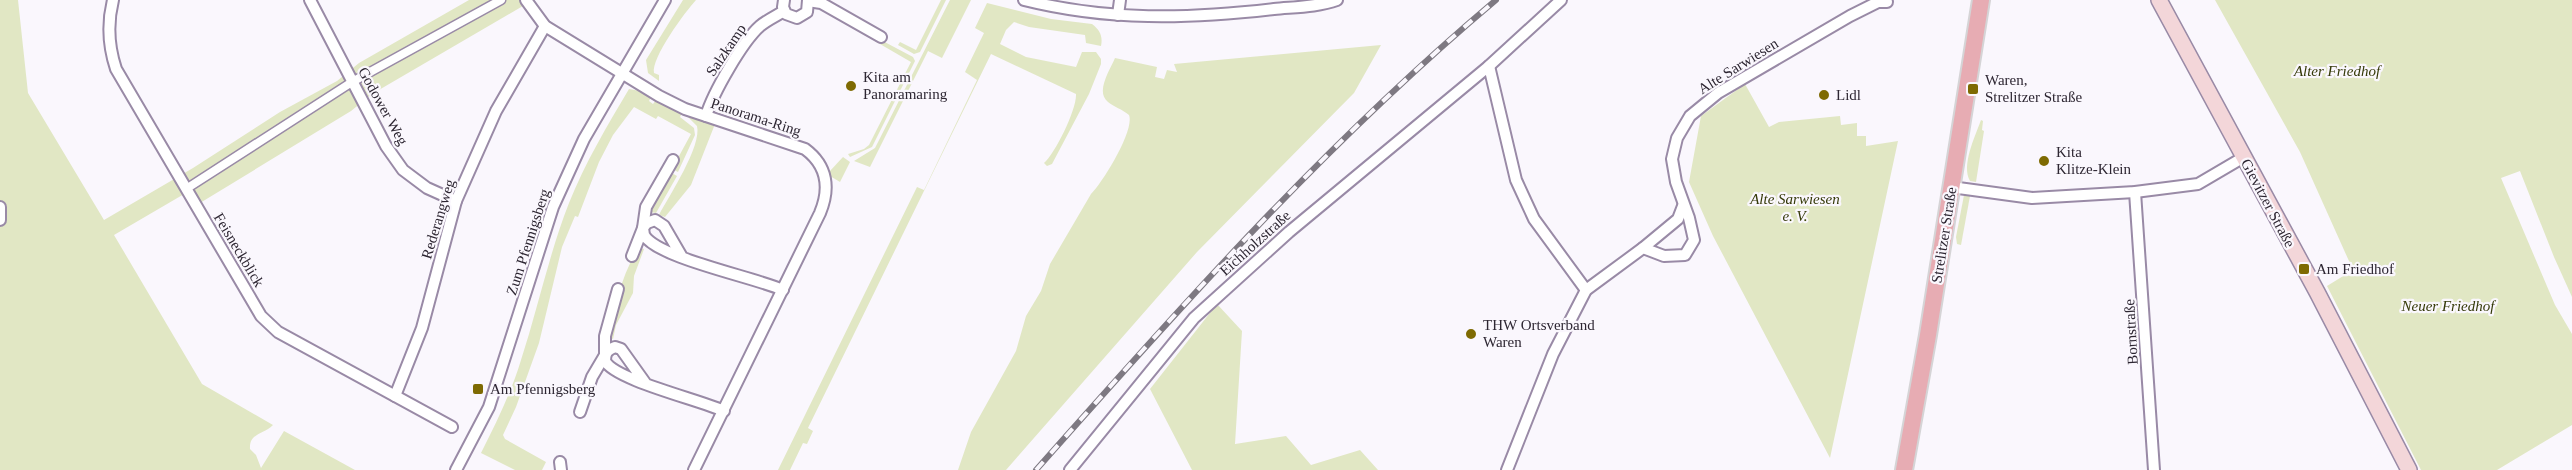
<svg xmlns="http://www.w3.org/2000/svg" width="2572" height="470" viewBox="0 0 2572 470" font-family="Georgia,serif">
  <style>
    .green { fill: #e1e7c4 }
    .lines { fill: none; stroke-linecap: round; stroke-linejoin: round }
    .pedestrian-casing { stroke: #998aa6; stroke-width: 11 }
    .minor-casing { stroke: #998aa6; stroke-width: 14 }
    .secondary-casing { stroke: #998aa6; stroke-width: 18 }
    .primary-casing { stroke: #d5d4d6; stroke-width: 20 }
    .pedestrian { stroke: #fff; stroke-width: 8 }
    .minor { stroke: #fff; stroke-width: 10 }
    .secondary { stroke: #f3d6d9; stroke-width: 15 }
    .primary { stroke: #e7acb3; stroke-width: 16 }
    .rail-casing { stroke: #7e7982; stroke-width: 6 }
    .rail { stroke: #faf7fd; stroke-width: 4; stroke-dasharray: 11; stroke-linecap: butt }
    .poi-dot { fill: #7e6a02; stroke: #faf7fd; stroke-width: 2 }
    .labels { text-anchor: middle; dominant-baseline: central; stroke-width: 4.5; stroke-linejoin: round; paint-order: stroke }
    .street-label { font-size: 15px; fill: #2d2632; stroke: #faf7fd }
    .park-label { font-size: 15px; font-style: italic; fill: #353a09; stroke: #faf7fd }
    .poi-label { font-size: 15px; fill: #2d2632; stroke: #faf7fd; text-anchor: start }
  </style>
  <rect width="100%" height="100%" fill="#faf7fd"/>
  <g class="green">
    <path d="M0,0H18L28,93L104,220L193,168L280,112L337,81L359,63L469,0H526L528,3L372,94L351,111L200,203L191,190L114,235L202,384L273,425C263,435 249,433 250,449L256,455L261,468L284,431L355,470H0Z"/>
    <path d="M683,0H696C685,12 651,58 654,73L659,75V81L648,73L646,60Z"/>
    <polygon points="941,0 946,0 920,52 914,54 898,45 900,42 916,50"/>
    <polygon points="950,0 971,0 942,58 928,51 870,167 854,161 875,148"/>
    <polygon points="2215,0 2572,0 2572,297 2554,257 2520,171 2501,178 2555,305 2572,334 2572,425 2497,470 2421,470 2327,286 2353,270 2300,152"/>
    <path d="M987,3L1051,19L1092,24C1100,30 1103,36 1101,46L1086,43L1085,35L1029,27L1014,22L1006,30L1000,44L1026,57L1076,67L1082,52H1096L1101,59V64L1089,94L1052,164L1047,166L1044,163C1055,154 1077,109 1076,94L991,54L808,428L813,431L807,444L803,443L790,470H778L917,187L924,190L977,80L965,72L984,33L975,28Z"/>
    <polygon points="843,20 913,57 915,61 872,147 850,157 848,154 864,149 869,145 911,62 842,22"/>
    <path d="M1381,45L1354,93L1197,252L1006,470H958L971,432L1016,351L1026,316L1041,291L1050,264L1091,194C1103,182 1135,130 1129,115C1122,109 1114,107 1108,102C1095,92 1110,70 1115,58L1157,67L1155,77L1164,79L1167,70L1177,72L1174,64Z"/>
    <polygon points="1745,84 1769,127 1779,122 1840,116 1841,125 1857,123 1857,136 1866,136 1866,146 1898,141 1830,458 1713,236 1689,182 1701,116"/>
    <path d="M629,89L640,91L651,97L649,101L653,104L656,100L682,113L680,117L694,128L695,135L678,172L672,169L691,134L658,116L656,119L634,107L613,135L599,162L578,217L575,216L562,247L539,343L516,407L503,435L505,439L546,462L542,470H515L481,453C496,423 511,393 521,360C538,308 549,254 569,203C585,163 607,126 629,89Z"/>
    <path d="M685,114L715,124L691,185L665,217L659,215C669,196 702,146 697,126Z"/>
    <path d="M1981,120L1983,121L1982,130L1984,131L1976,182L1970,181C1961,165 1975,137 1981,120Z"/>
    <polygon points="843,157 850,162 840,182 830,176 829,172"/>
    <polygon points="670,172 677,176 656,213 650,212"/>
    <polygon points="1964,195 1970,196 1961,245 1957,244 1956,237"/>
    <path d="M639,248L644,249L634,276L633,293L616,325L613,339L611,338L609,335C616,305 621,274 639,248Z"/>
    <polygon points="1217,304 1242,331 1235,444 1286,436 1311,465 1360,450 1378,470 1192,470 1150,389"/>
  </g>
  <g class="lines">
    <defs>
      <polyline id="pedestrian" points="186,189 352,82 501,0"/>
      <g id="minor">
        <path d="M113,0C107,24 108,45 116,69L261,316L278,332L452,427"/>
        <polyline points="310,0 386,146 403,170 427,188 456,201"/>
        <path d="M526,0L545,26L659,96L685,109L805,149C828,166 830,189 820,213L694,470"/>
        <polyline points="784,0 783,7 786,14 797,18 807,12 808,0"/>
        <path d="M1024,0C1108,21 1188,19 1274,9C1294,7 1318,7 1337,0"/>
        <polyline points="808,1 821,3 881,37"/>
        <polyline points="1118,15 1120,0"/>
        <polyline points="1489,66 1516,180 1534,219 1586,290"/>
        <path d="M706,116C713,93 742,42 760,26C767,20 776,16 784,11"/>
        <polyline points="1951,187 2032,198 2135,192 2198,184 2244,157"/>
        <polyline points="2135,192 2154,470"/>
        <polyline points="0,207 0,220"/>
        <polyline points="1643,248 1678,219 1683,206"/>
        <polyline points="632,256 643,228 646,207 673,160"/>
        <path d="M682,257L664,226L655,220L647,223L643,228L644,235C657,258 754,277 783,290"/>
        <path d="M646,384L621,349L615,347C607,350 605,353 605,361C615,380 700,400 724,411"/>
        <polyline points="395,396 422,328 456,201 496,111 545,26"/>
        <polyline points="580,412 592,377 605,355 605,336 618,289"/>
        <polyline points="560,462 561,470"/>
        <polyline points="456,470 489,407 553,207 584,139 665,0"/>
        <polyline points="1070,470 1194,318 1289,232 1489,66 1561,0"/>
        <polyline points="1507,470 1553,354 1586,290 1643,248 1664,256 1685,255 1694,240 1689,218 1676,182 1672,159 1677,138 1690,116 1718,93 1850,16 1878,2 1887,2"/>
      </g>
      <polyline id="secondary" points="2159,0 2317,292 2409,470"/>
      <polyline id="primary" points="1904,470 1928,335 1981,0"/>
    </defs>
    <use href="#pedestrian" class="pedestrian-casing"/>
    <use href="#minor" class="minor-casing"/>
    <use href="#secondary" class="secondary-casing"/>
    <use href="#primary" class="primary-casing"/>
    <use href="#pedestrian" class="pedestrian"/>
    <use href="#minor" class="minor"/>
    <use href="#secondary" class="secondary"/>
    <use href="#primary" class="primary"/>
    <defs>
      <path id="rail" d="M1036,470C1183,304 1326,143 1496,0"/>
    </defs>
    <use href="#rail" class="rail-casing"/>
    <use href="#rail" class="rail"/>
  </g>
  <g class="poi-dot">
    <circle cx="851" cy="86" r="6"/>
    <rect x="1967" y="83" width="12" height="12" rx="3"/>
    <circle cx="1824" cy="95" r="6"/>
    <circle cx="2044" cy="161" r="6"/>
    <rect x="2298" y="263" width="12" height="12" rx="3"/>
    <circle cx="1471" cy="334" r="6"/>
    <rect x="472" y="383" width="12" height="12" rx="3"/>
  </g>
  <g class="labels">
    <g class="street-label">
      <text transform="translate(726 50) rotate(-56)">Salzkamp</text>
      <text transform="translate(1738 66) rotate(-32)">Alte Sarwiesen</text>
      <text transform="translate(383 106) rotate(61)">Godower Weg</text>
      <text transform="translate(756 117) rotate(18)">Panorama-Ring</text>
      <text transform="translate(2268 203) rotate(62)">Gievitzer Straße</text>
      <text transform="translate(438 219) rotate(-73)">Rederangweg</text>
      <text transform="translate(1944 235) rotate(-81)">Strelitzer Straße</text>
      <text transform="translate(528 242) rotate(-72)">Zum Pfennigsberg</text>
      <text transform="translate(1255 243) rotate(-42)">Eichholzstraße</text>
      <text transform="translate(239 250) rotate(59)">Feisneckblick</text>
      <text transform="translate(2131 332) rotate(-93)">Bornstraße</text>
    </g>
    <g class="park-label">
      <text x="2337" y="71">Alter Friedhof</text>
      <text x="1795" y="199">Alte Sarwiesen<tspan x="1795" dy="17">e. V.</tspan></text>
      <text x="2448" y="306">Neuer Friedhof</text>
    </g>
    <g class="poi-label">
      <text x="863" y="77">Kita am<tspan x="863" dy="17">Panoramaring</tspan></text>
      <text x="1985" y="80">Waren,<tspan x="1985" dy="17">Strelitzer Straße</tspan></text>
      <text x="1836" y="95">Lidl</text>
      <text x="2056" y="152">Kita<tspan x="2056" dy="17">Klitze-Klein</tspan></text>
      <text x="2316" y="269">Am Friedhof</text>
      <text x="1483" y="325">THW Ortsverband<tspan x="1483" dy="17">Waren</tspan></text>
      <text x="490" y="389">Am Pfennigsberg</text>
    </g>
  </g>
</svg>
